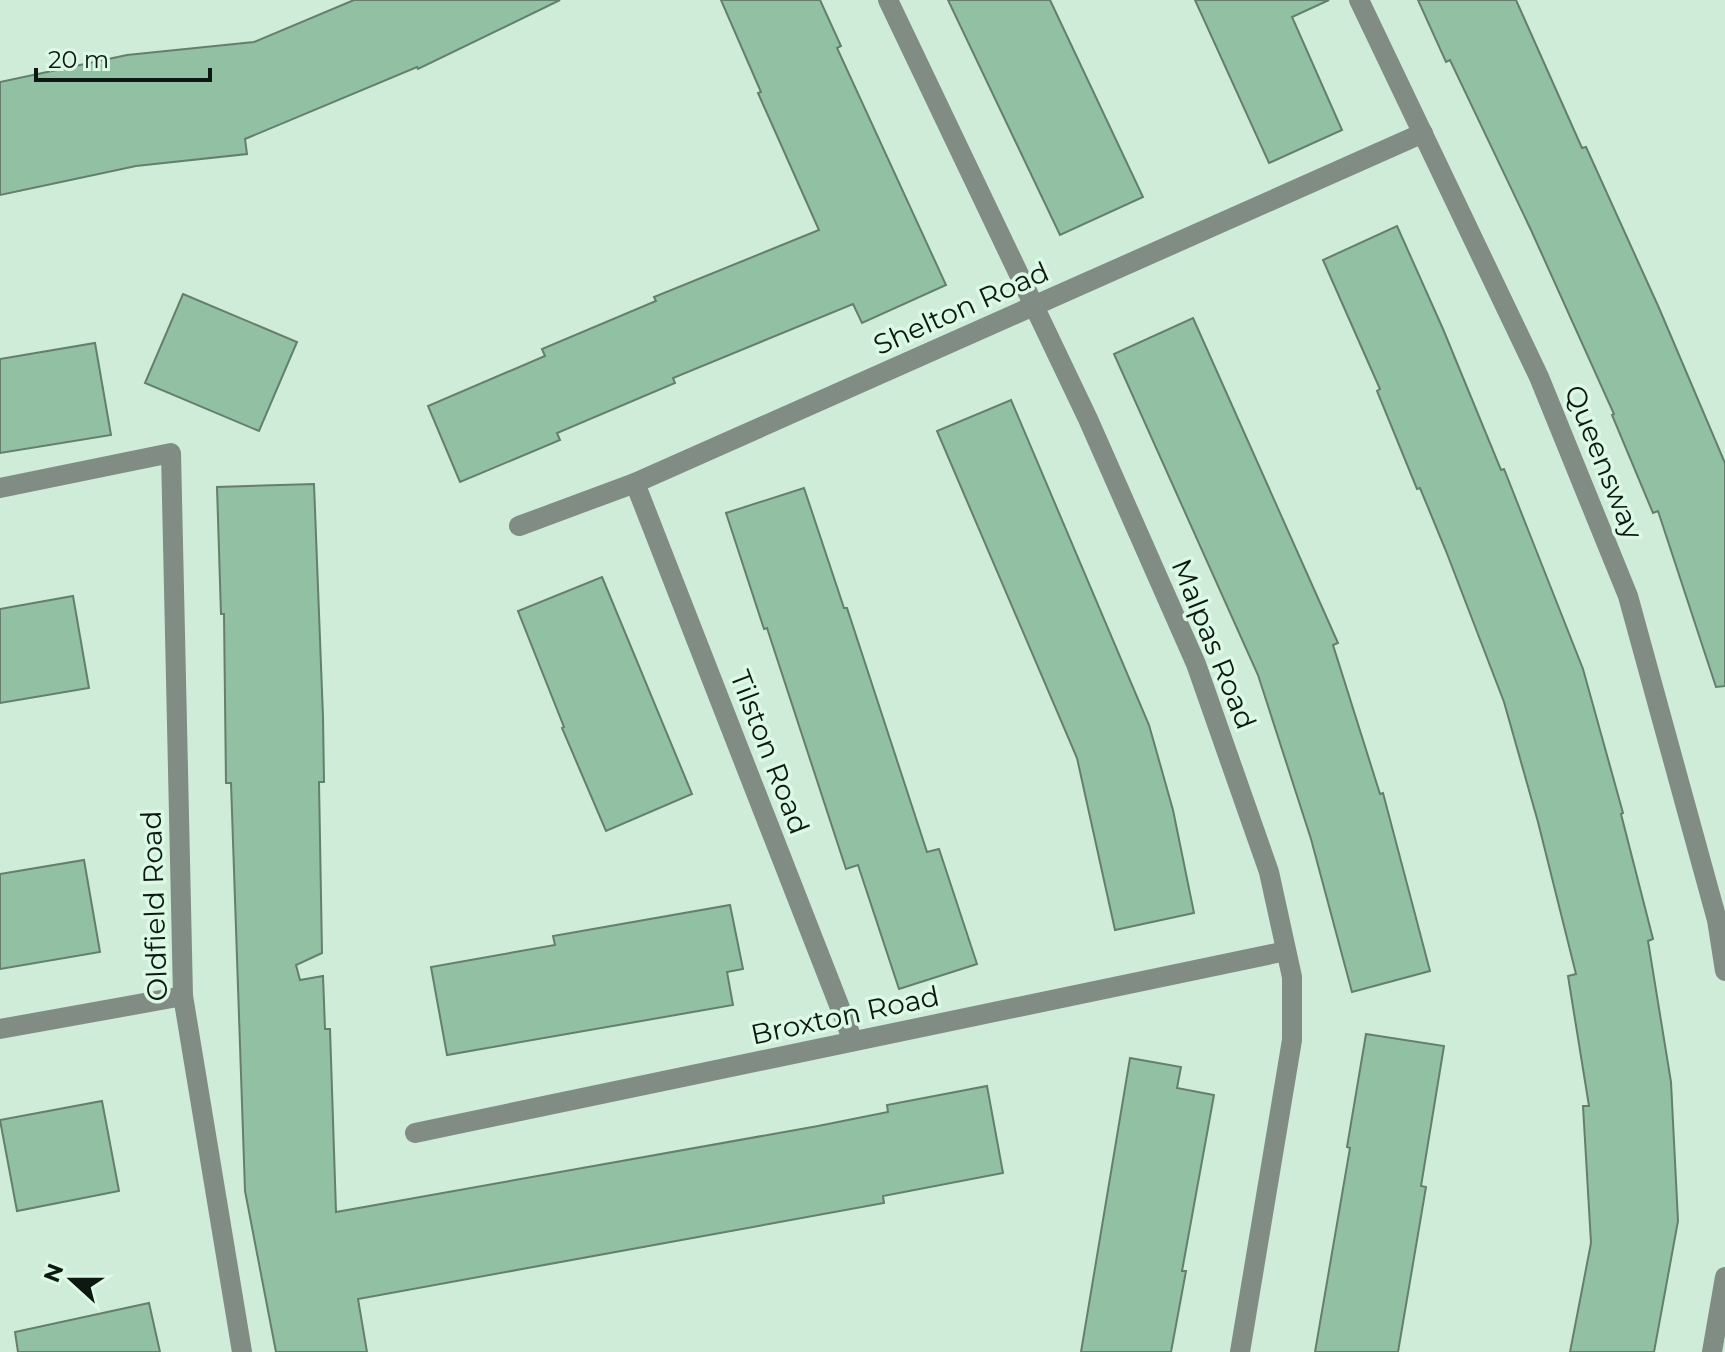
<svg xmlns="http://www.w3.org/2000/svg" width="1725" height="1352" viewBox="0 0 1725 1352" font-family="Montserrat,sans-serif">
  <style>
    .building { fill: #92c0a2; stroke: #647f6d; stroke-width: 2 }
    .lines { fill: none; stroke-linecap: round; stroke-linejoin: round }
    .minor { stroke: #808c84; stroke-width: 20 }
    .labels { text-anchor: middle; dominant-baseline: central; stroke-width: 7; stroke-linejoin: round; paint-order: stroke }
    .street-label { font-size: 28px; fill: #0d1811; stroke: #dbf9e5 }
  </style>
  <rect width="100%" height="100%" fill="#ceecd8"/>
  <g class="building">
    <polygon points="354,0 560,0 418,69 417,67 245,139 247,154 136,166 0,195 0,82 127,55 254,42"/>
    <polygon points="721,0 820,0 841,46 837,48 946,285 862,323 853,304 673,378 675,383 557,433 560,440 460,482 428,406 545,356 542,349 656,301 654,297 819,230 758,93 761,92"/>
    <polygon points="948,0 1050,0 1143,197 1060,235"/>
    <polygon points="1195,0 1329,0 1292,17 1342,130 1269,163"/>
    <polygon points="1418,0 1516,0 1582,148 1586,147 1659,308 1725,463 1725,686 1716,687 1658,511 1653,513 1612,415 1614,414 1531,230 1450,60 1446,62"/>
    <polygon points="1397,226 1443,329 1501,470 1504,469 1583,669 1623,813 1621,814 1653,939 1648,941 1671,1082 1678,1221 1654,1352 1570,1352 1591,1243 1583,1106 1589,1106 1568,976 1576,974 1538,822 1504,702 1446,551 1420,488 1417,489 1377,391 1380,389 1323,260"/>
    <polygon points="183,294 297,342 259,431 145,383"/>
    <polygon points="1193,318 1338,643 1333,645 1380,794 1383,793 1430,971 1352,992 1311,839 1258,675 1114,354"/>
    <polygon points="95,343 111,435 0,453 0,359"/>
    <polygon points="1011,400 1149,725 1173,810 1194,913 1115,930 1077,758 937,431"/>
    <polygon points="314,484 323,717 324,782 319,782 322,953 296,965 300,980 323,976 325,1029 330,1029 336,1212 818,1126 888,1112 887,1105 987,1086 1003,1173 883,1196 884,1203 358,1299 367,1352 276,1352 245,1191 231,783 226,783 224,614 221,614 217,487"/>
    <polygon points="804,488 844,608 847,608 927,852 939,849 977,964 899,989 858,865 846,869 767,628 764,629 726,513"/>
    <polygon points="602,577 692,794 606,831 562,728 564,727 518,611"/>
    <polygon points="73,596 89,688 0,703 0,609"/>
    <polygon points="84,860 100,952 0,969 0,874"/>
    <polygon points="730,905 743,969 727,972 733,1005 447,1055 431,967 555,945 553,936"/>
    <polygon points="1366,1034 1444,1046 1421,1186 1426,1187 1398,1352 1315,1352 1350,1148 1347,1147"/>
    <polygon points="1130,1058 1181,1067 1177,1088 1214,1095 1182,1271 1186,1271 1171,1352 1081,1352"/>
    <polygon points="102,1101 119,1191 17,1211 0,1120"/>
    <polygon points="149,1303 160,1352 18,1352 15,1332"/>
  </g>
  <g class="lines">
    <g class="minor">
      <polyline points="888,0 1088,419 1196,664 1269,872 1292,977 1292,1040 1240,1352"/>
      <polyline points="1359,0 1539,377 1628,596 1717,920 1725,971"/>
      <polyline points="635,483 853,1041"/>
      <polyline points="0,488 171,453 183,996 242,1352"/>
      <polyline points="519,526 635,483 1423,133"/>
      <polyline points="0,1029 183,996"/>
      <polyline points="415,1133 1286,951"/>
      <polyline points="1712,1352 1725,1277"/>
    </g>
  </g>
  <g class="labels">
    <g class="street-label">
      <text transform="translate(961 308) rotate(-24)">Shelton Road</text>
      <text transform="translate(1604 462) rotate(68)">Queensway</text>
      <text transform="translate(1214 644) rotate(68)">Malpas Road</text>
      <text transform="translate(770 752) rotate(69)">Tilston Road</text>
      <text transform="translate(154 906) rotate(-92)">Oldfield Road</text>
      <text transform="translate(845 1015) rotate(-12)">Broxton Road</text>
    </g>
  </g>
  <g transform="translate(72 1280) rotate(291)" stroke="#dbf9e5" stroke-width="6" paint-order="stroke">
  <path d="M0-6L14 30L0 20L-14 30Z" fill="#0d1811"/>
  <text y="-12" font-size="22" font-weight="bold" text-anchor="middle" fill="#0d1811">N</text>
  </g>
  <path d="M36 68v12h174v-12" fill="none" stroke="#0d1811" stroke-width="4"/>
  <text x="48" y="68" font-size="24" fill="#0d1811" stroke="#dbf9e5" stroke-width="6" paint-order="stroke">20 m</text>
</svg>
